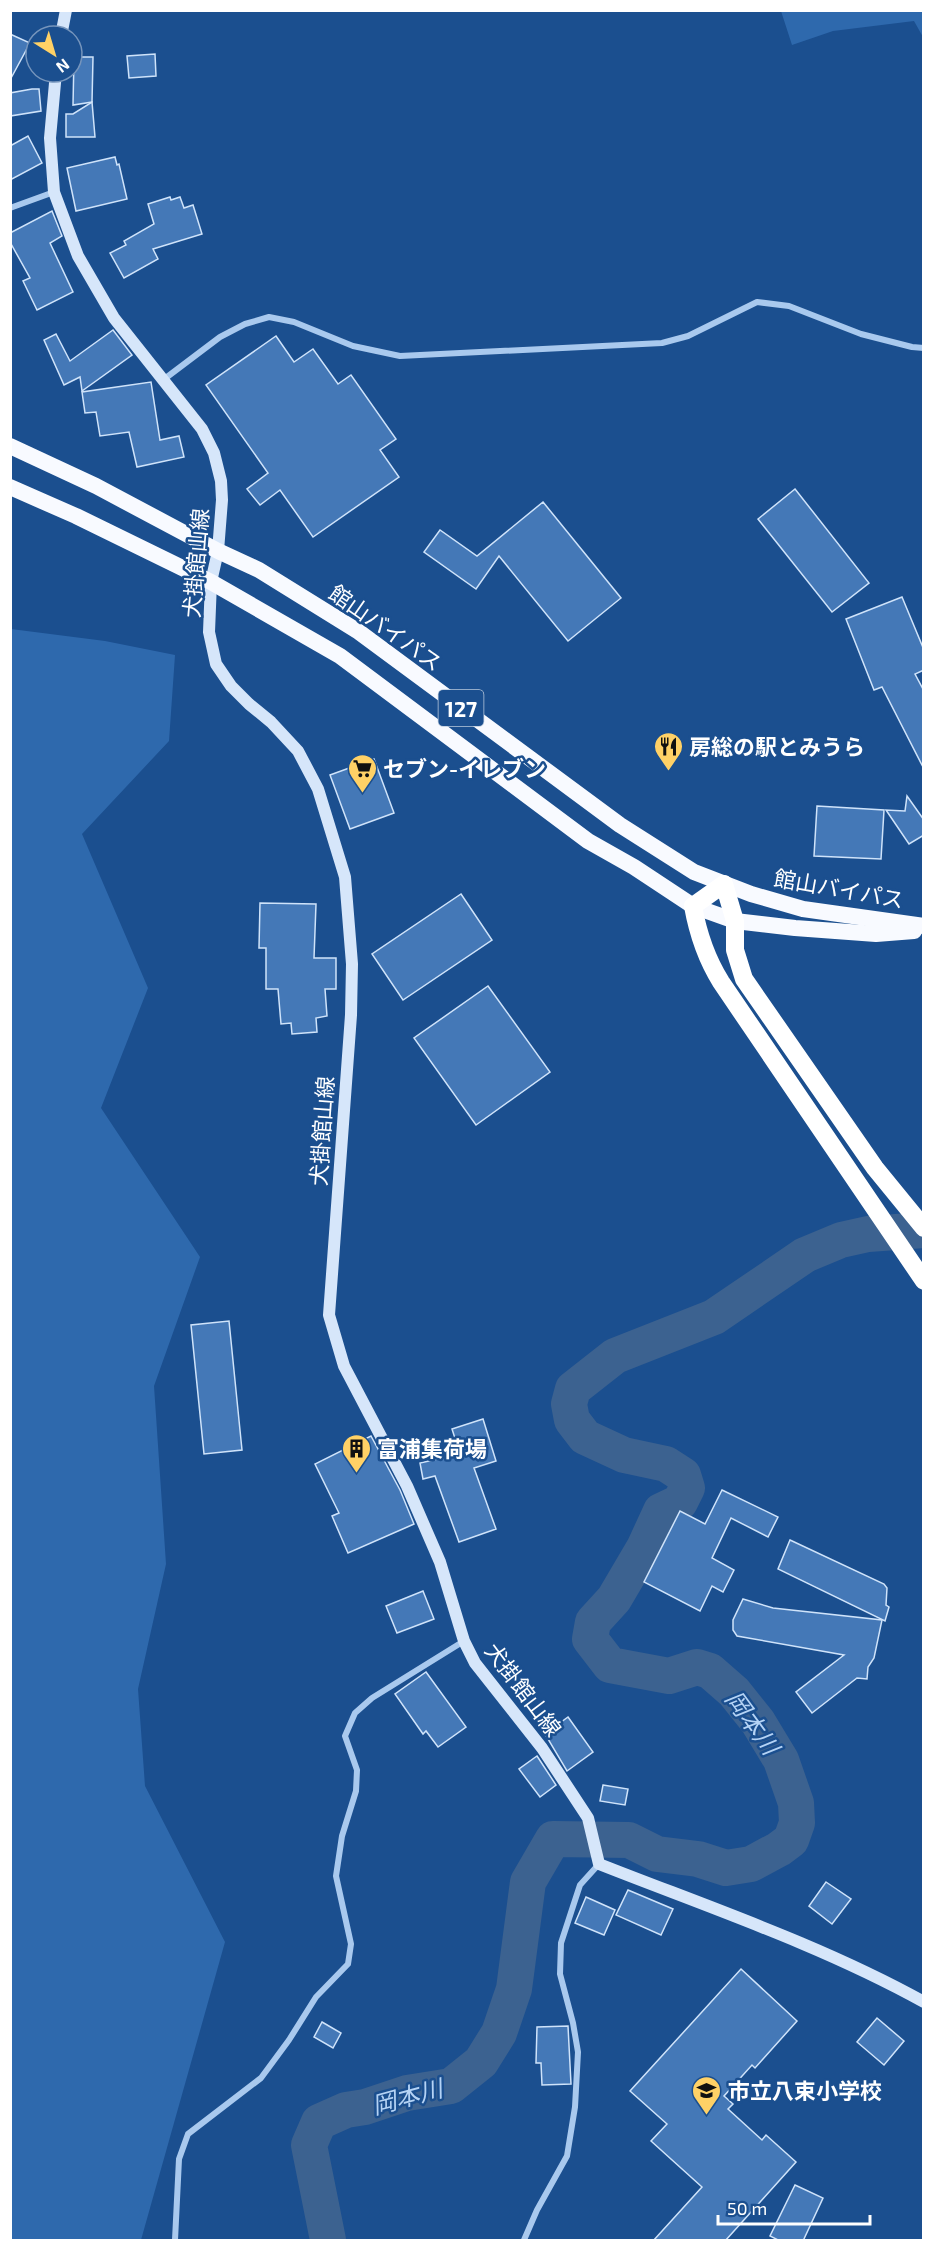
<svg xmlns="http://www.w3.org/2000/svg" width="934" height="2251" viewBox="0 0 934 2251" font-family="'Exo 2','Noto Sans JP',sans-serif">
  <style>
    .green { fill: #2e69ad }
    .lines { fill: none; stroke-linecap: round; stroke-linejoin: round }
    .river { stroke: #3c6290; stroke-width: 36 }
    .building { fill: #4478b7; stroke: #cfe3fa; stroke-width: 1.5 }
    .minor { stroke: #a9c9ee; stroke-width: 6 }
    .secondary { stroke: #d6e6fa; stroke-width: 12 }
    .trunk { stroke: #f8faff; stroke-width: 16 }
    .motorway { stroke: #fff; stroke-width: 18 }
    .labels { text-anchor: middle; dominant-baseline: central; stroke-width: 5; stroke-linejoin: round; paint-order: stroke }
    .shield { fill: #1b4f8f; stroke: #bbcadd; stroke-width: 1.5 }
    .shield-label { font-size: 21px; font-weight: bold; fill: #fff }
    .street-label { font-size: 22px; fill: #fff; stroke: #1b4f8f }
    .poi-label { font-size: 22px; font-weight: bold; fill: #fff; stroke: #1b4f8f; text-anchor: start }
    .water-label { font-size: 24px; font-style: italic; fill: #b5d3f5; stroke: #1b4f8f }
  </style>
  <rect width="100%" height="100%" fill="#1b4f8f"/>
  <g class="green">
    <polygon points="781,11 923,11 923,37 914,21 833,31 792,45"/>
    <polygon points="11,629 105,641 175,655 169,741 82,834 148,988 101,1108 200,1257 154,1386 166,1564 138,1689 145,1786 225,1942 141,2240 11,2240"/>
  </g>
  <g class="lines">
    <polyline class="river" points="328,2240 309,2145 319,2122 346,2110 365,2107 407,2093 451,2086 481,2062 499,2033 514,1989 528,1882 553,1839 629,1840 657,1854 698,1859 726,1868 751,1864 779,1849 791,1840 797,1823 796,1803 781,1760 758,1722 734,1692 710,1671 697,1667 669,1676 610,1665 590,1639 593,1622 614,1599 644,1548 661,1511 680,1502 687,1488 683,1475 666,1464 624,1455 585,1437 572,1420 569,1404 573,1389 615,1356 714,1317 805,1255 841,1240 868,1234 924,1230"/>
  </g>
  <g class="building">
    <polygon points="10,34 30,43 10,80"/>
    <polygon points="155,54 156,76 129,78 127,56"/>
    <polygon points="74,57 93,57 92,102 73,105"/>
    <polygon points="32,89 39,89 41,111 10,116 10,93"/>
    <polygon points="92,102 95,137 66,137 66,114 73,114"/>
    <polygon points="28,136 42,163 10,180 10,146"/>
    <polygon points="115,157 117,165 119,164 127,199 76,211 67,168"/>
    <polygon points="170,197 171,200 180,197 184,208 193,205 202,234 153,249 158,259 124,278 110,253 126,245 124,241 154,224 148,204"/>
    <polygon points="52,211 62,236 50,243 73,292 37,310 23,281 30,278 10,242 10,233"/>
    <polygon points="113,330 132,355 82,391 80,377 64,385 44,340 56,334 70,361"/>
    <polygon points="276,336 294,362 313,349 338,384 351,375 396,439 380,450 399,477 313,537 280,490 260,505 247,489 268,473 206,385"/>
    <polygon points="151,382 160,440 179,436 184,457 137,467 129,432 100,436 96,412 85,413 82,392"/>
    <polygon points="795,489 869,583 832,612 758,519"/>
    <polygon points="543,502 621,598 568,641 499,556 476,589 424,552 440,530 477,556"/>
    <polygon points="902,597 924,650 924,670 915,674 924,691 924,769 882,687 874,690 846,619"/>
    <polygon points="374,759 394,813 350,829 330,775"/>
    <polygon points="907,796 924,820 924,835 909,844 886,810 905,811"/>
    <polygon points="817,806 884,810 881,859 814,856"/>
    <polygon points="461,894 492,940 403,1000 372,954"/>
    <polygon points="260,903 316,904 314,958 336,958 336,989 325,989 327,1016 316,1018 317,1032 292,1034 291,1023 281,1024 278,989 266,989 266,948 259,948"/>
    <polygon points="488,986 550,1072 476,1125 414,1038"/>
    <polygon points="229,1321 242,1450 204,1454 191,1325"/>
    <polygon points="483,1419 496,1461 474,1468 496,1529 459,1542 435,1476 423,1479 420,1463 460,1454 452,1429"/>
    <polygon points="371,1436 400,1490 414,1524 348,1553 332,1516 339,1513 315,1464"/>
    <polygon points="722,1490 778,1517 768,1537 731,1518 712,1558 734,1570 723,1592 712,1586 700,1611 644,1582 680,1511 705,1524"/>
    <polygon points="790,1540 884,1584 887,1588 886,1605 889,1607 885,1621 778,1569"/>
    <polygon points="423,1591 434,1619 397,1633 386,1606"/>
    <polygon points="743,1599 773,1608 882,1620 874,1658 868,1667 867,1679 857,1678 812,1713 796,1692 844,1655 737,1636 733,1630 733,1620"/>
    <polygon points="426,1672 466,1727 438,1747 426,1731 423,1734 395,1694"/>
    <polygon points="568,1717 593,1752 567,1771 545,1734"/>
    <polygon points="537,1756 556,1785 540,1797 519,1769"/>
    <polygon points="603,1785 628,1789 625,1805 600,1801"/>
    <polygon points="826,1882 851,1899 832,1924 809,1906"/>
    <polygon points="628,1890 673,1909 661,1935 616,1915"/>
    <polygon points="586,1897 615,1910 604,1935 575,1923"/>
    <polygon points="741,1969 797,2021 755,2068 752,2065 724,2096 733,2104 728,2109 762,2140 766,2135 796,2162 725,2241 653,2241 702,2187 651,2141 667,2124 630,2091"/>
    <polygon points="877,2018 904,2041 884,2065 857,2042"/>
    <polygon points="322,2022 341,2033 333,2048 314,2037"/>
    <polygon points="568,2026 571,2084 542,2085 541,2063 536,2063 537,2027"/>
    <polygon points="795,2185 823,2198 803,2241 780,2241 770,2236"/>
  </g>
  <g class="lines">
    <g class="minor">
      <polyline points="10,208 54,192"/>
      <polyline points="163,380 220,337 245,324 269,317 294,322 353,346 400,356 662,343 688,336 757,302 789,306 861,334 912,347 924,348"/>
      <polyline points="175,2240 179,2159 188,2134 261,2078 289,2040 316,1997 348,1964 351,1944 336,1876 342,1836 356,1791 357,1770 345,1736 355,1713 372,1698 464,1641"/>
      <polyline points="524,2240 537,2210 567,2156 575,2107 578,2052 573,2023 560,1974 561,1943 580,1885 599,1864"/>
    </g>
    <g class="secondary">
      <polyline points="61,36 66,10"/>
      <path d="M56,72L50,138L54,192L78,256L114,318L202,429L214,453L221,481L222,500L218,551L211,582L209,632L216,664L231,686L249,704L271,722L298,751L318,789L345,877L352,964L351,1015L329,1315L344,1366L407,1486L440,1562L464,1641L475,1663L542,1748L588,1818L599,1864C708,1907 821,1945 924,2002"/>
    </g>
    <g class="trunk">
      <polyline points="10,446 96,486 218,551 259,570 359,632 620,825 694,872 751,894 803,909 924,926"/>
      <polyline points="10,487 76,516 211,582 340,656 588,841 634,867 693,906 735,921 795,928 876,934 914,931"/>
    </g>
    <path class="motorway" d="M924,1228L875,1168L744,979L735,950V921L724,884L693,906C698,934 706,958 721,982L924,1281"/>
  </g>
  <defs>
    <symbol id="restaurant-pin" viewBox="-11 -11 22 30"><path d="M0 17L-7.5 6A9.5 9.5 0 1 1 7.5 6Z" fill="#ffd166" stroke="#1b4f8f"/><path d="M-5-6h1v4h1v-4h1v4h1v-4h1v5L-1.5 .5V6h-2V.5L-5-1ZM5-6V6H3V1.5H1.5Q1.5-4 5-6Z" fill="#111"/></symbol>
    <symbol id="supermarket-pin" viewBox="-11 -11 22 30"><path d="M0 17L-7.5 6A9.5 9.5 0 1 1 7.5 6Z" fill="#ffd166" stroke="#1b4f8f"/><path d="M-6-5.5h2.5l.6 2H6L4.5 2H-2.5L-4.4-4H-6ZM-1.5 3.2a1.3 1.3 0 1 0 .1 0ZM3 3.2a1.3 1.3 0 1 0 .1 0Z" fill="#111"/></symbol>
    <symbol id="building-pin" viewBox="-11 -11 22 30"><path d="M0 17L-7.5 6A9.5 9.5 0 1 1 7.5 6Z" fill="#ffd166" stroke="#1b4f8f"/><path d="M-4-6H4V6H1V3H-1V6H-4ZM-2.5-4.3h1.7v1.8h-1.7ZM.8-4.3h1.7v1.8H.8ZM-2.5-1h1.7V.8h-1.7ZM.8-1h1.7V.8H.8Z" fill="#111"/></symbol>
    <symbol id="school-pin" viewBox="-11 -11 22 30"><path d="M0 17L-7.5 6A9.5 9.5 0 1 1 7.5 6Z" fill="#ffd166" stroke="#1b4f8f"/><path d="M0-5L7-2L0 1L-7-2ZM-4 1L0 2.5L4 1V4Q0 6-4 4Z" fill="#111"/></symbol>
  </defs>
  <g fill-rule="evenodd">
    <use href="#restaurant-pin" x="652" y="730" width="33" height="45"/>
    <use href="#supermarket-pin" x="346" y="752" width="33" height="45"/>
    <use href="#building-pin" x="340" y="1432" width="33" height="45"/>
    <use href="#school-pin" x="690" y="2074" width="33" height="45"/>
  </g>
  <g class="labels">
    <rect class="shield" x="438.5" y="690" width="45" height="36" rx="4.5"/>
    <g class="shield-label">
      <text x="461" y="708">127</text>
    </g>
    <g class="street-label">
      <text transform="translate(195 563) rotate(-85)">犬掛館山線</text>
      <text transform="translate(386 627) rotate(35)">館山バイパス</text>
      <text transform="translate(839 888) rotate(10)">館山バイパス</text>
      <text transform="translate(321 1131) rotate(-86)">犬掛館山線</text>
      <text transform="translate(524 1689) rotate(53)">犬掛館山線</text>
    </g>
    <g class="poi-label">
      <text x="689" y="746">房総の駅とみうら</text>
      <text x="383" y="768">セブン-イレブン</text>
      <text x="377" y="1448">富浦集荷場</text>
      <text x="728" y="2090">市立八束小学校</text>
    </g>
    <g class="water-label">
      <text transform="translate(753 1722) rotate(54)">岡本川</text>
      <text transform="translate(407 2096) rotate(-15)">岡本川</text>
    </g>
  </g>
  <rect width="934" height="2251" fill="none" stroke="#ffffff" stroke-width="24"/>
  <g transform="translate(54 54) rotate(143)"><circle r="28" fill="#1b4f8f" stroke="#7695bc" stroke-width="1.5"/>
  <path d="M0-4.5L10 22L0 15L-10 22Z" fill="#ffd166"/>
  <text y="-9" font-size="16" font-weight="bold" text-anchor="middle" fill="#ffffff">N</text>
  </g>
  <path d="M718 2215v9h152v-9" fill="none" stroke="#ffffff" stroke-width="3"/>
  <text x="727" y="2215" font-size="18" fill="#ffffff" stroke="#1b4f8f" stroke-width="4.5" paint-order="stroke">50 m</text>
</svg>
